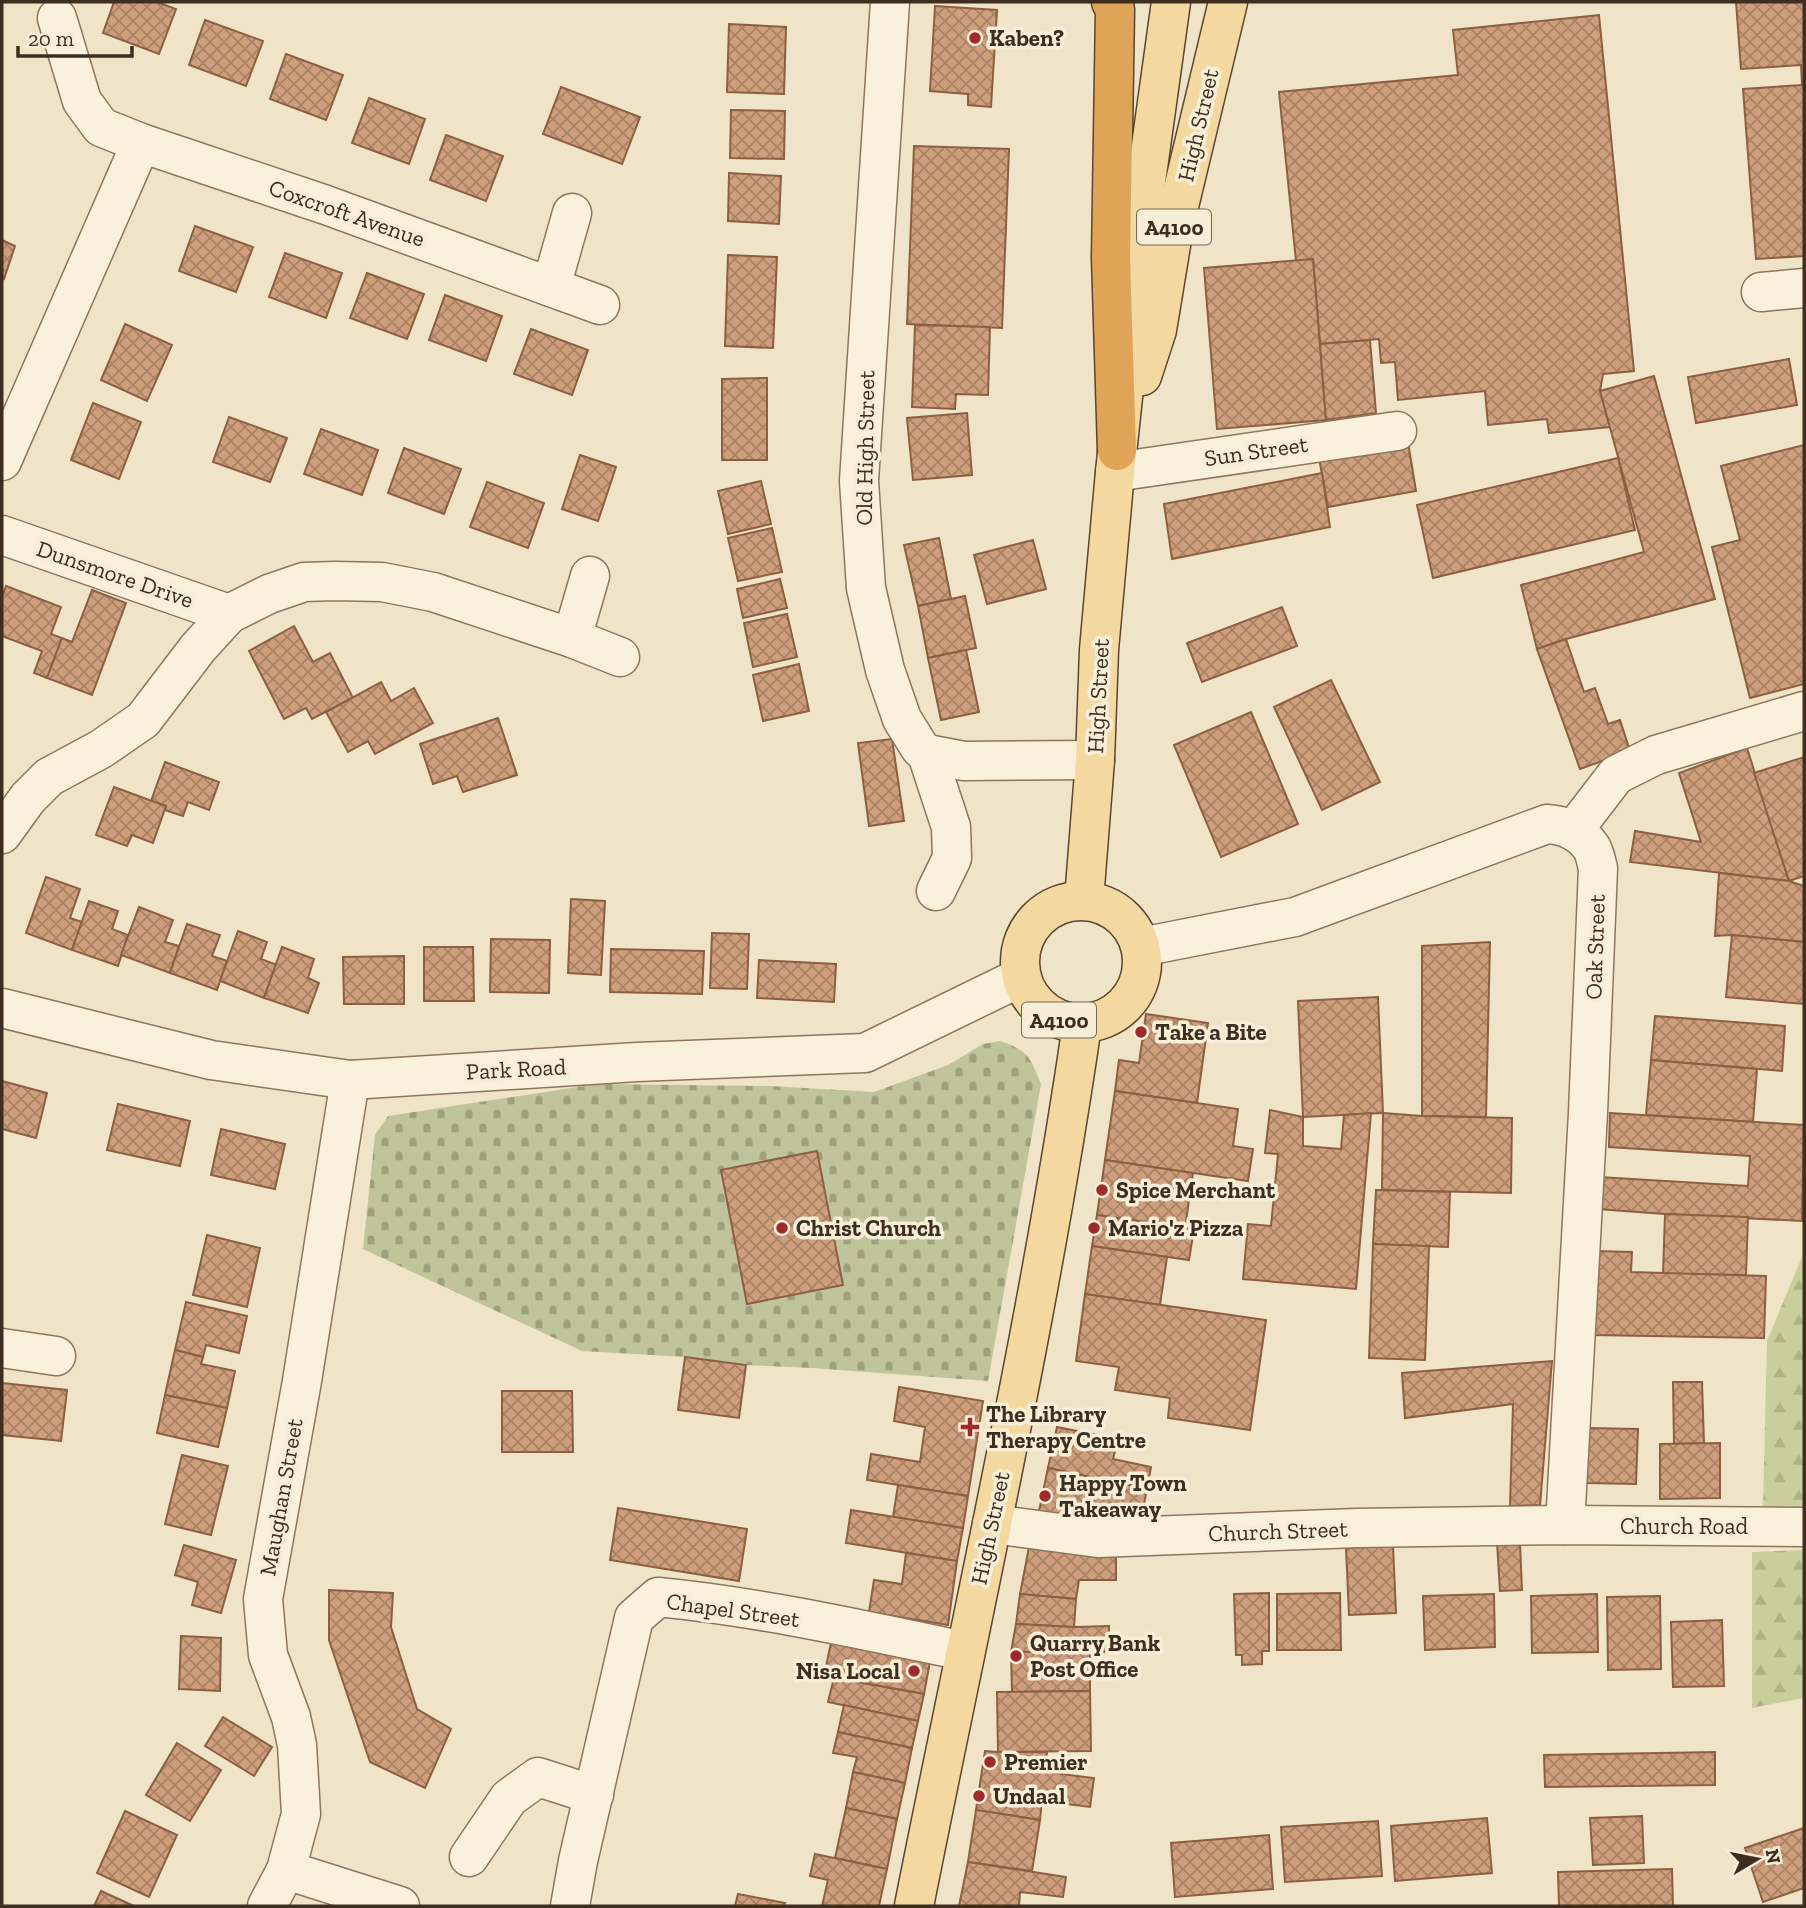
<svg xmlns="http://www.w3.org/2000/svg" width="1806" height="1908" viewBox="0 0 1806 1908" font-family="'Zilla Slab',serif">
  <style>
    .forest { fill: url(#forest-firs) }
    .cemetery { fill: url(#cemetery-stones) }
    .building { fill: url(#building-cross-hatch); stroke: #8d5f41; stroke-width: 2 }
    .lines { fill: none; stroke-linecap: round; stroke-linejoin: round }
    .minor-casing { stroke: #8d765c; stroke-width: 41 }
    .major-casing { stroke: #5b4430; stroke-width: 41 }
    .highway-casing { stroke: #5b4430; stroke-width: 41 }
    .minor { stroke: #faf1dc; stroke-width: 38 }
    .major { stroke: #f3d9a0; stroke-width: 38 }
    .highway { stroke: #e0a458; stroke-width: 38 }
    .poi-dot { fill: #9e2a2b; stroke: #f7eed8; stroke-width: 2.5 }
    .labels { text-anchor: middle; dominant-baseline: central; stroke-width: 7; stroke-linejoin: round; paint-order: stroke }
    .shield { fill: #f7eed8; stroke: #756857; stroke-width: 2 }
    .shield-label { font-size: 21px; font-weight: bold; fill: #3d2e20 }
    .poi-label { font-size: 23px; font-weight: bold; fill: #3d2e20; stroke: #f7eed8; text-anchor: start }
    .street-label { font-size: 23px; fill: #3d2e20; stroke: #f7eed8 }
  </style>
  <defs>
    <pattern id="forest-firs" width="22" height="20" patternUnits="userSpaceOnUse" patternTransform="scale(1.75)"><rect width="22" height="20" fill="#c9cf9b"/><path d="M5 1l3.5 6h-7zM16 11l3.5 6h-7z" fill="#aeb285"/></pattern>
    <pattern id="cemetery-stones" width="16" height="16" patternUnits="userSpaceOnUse" patternTransform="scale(1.75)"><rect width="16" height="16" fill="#bfc49a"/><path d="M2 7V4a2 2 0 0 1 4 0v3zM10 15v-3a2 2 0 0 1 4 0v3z" fill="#9ca07d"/></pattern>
    <pattern id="building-cross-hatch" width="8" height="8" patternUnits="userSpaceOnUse" patternTransform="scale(1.75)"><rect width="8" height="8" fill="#cf9f7d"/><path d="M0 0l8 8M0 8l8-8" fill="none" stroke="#a98266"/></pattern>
  </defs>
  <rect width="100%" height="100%" fill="#f0e4c8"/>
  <g class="forest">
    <polygon points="1804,1252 1804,1507 1763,1506 1767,1341"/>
    <polygon points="1804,1550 1804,1698 1752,1708 1752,1552"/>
  </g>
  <path class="cemetery" d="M1000,1041C1029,1051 1030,1057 1041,1084L988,1381L812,1368L746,1365L685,1357L582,1351L363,1249L375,1135L388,1116L597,1084L770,1086L874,1092L948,1065L983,1044Z"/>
  <g class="building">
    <polygon points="114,2 157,2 176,9 159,54 103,33"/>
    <polygon points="1736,2 1804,2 1804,256 1756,259 1743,89 1802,85 1801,65 1741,69"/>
    <polygon points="935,6 997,10 991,107 968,105 968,94 930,91"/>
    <polygon points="1599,15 1634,371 1603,374 1600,391 1610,427 1549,433 1547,419 1488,425 1485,391 1398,400 1395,362 1381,363 1379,339 1320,344 1313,259 1296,261 1279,92 1458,75 1453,30"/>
    <polygon points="205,20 263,41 246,86 189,65"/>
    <polygon points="729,24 786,27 784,94 727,92"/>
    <polygon points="286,54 343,75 326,120 270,99"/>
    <polygon points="561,87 640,117 622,164 543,134"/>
    <polygon points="369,98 425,119 409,164 352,143"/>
    <polygon points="731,110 785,111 784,159 730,158"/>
    <polygon points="446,135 503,156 486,201 430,180"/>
    <polygon points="914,146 1009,149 1002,328 907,324"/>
    <polygon points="729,173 781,176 779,224 728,221"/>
    <polygon points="195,226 253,247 236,292 179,271"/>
    <polygon points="2,240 15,246 4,279 2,278"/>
    <polygon points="285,253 342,273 326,318 269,297"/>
    <polygon points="728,255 777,257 773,348 725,346"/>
    <polygon points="1313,259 1326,420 1217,429 1204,268"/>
    <polygon points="367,273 424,294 407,339 350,318"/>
    <polygon points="445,295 502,316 486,361 429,340"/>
    <polygon points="125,324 172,345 147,401 101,380"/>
    <polygon points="915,325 990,327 988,395 956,394 955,409 912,407"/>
    <polygon points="531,329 588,350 572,395 514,374"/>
    <polygon points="1370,340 1376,413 1326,420 1320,344"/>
    <polygon points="1789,359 1797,405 1696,423 1688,377"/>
    <polygon points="1654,376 1715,599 1566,639 1537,649 1521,585 1644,552 1600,391"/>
    <polygon points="767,378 767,460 722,460 722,379"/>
    <polygon points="93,403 141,422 119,479 71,460"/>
    <polygon points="967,413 972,475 913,480 907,418"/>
    <polygon points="229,417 287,438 270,482 213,462"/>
    <polygon points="321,429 378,450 362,495 304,474"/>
    <polygon points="1408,442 1416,491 1328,507 1319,458"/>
    <polygon points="1804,445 1804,684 1750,698 1712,547 1740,540 1721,466"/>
    <polygon points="404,448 461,469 444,514 388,493"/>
    <polygon points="580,455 616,467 598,521 562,509"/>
    <polygon points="1618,458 1635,530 1433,578 1417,505"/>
    <polygon points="1322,473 1330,527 1172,559 1164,504"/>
    <polygon points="761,481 771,524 728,534 718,491"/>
    <polygon points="487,482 544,503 528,548 470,527"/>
    <polygon points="772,528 782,572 738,581 728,538"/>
    <polygon points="939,538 951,599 918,606 904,545"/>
    <polygon points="1033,540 1046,589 987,604 974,555"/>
    <polygon points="780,579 787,608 743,618 737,589"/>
    <polygon points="6,586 61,607 51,634 62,638 47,678 34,673 42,651 2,636 2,597"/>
    <polygon points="92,590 126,603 92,695 47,678 62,638 72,642"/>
    <polygon points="965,596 976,648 928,658 918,606"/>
    <polygon points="1282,607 1297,646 1202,682 1187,643"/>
    <polygon points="787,614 797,657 753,667 744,623"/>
    <polygon points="294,626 313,662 330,653 353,698 312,719 306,708 284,719 249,651"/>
    <polygon points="1566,639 1584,692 1595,688 1608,724 1620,720 1630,751 1580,769 1537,649"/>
    <polygon points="966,650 979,712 941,720 928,658"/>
    <polygon points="799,664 809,711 763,721 753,675"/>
    <polygon points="1331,680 1380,782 1322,810 1274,707"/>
    <polygon points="381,682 391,701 414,688 433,723 375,754 368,741 348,752 326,712"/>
    <polygon points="1251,712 1298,824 1221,857 1174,745"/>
    <polygon points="498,718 517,775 463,792 457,776 433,784 420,744"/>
    <polygon points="892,739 904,821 869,826 858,743"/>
    <polygon points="1747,748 1789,881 1630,862 1635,831 1701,842 1679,773"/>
    <polygon points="1804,757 1804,876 1789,881 1754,773"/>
    <polygon points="165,762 219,782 209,810 188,802 183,816 165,810 166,806 151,801"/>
    <polygon points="114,787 166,806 153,843 132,835 127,846 96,835"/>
    <polygon points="1719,873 1789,881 1804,886 1804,942 1732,935 1715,936"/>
    <polygon points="46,877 80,889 70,918 82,922 72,950 26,933"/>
    <polygon points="571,899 605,901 601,975 568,973"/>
    <polygon points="89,901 118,911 112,929 128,935 118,966 72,950"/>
    <polygon points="139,907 173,920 165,942 179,946 170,973 121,955"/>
    <polygon points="187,924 220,935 212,956 227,961 217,990 170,973"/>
    <polygon points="238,931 267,942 261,959 277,965 264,998 220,981"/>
    <polygon points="712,933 749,934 747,989 710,988"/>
    <polygon points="1732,935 1804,942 1804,1004 1726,997"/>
    <polygon points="491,939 550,940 549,993 490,992"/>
    <polygon points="1490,942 1486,1117 1422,1116 1422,946"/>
    <polygon points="282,947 314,959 308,978 319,983 308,1013 264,998"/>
    <polygon points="424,947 473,947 474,1001 424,1001"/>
    <polygon points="611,949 704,951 702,994 610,992"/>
    <polygon points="404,956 404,1004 344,1004 343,957"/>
    <polygon points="759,960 836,964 834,1002 757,998"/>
    <polygon points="1378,997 1383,1113 1303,1117 1298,1001"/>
    <polygon points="1146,1014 1208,1023 1197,1103 1115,1091 1119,1060 1139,1063"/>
    <polygon points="1655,1016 1785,1026 1782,1071 1651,1060"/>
    <polygon points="1651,1060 1757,1069 1753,1122 1646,1115"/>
    <polygon points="2,1081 47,1093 36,1138 2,1129"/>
    <polygon points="1115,1091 1238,1109 1233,1146 1253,1149 1248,1181 1105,1160"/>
    <polygon points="118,1104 190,1121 180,1166 107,1150"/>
    <polygon points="1270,1110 1303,1117 1303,1146 1341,1149 1344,1115 1371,1113 1356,1289 1243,1279 1248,1224 1271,1226 1278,1154 1265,1153"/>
    <polygon points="1383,1113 1422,1116 1512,1118 1511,1193 1382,1190"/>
    <polygon points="1610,1113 1804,1125 1802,1221 1665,1214 1598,1209 1600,1177 1748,1186 1750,1156 1609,1147"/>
    <polygon points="221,1129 285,1144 275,1189 211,1175"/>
    <polygon points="817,1151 843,1285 747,1304 721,1170"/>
    <polygon points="1105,1160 1193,1173 1185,1228 1097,1215"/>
    <polygon points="1376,1190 1450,1192 1448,1247 1373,1244"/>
    <polygon points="1665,1214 1748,1217 1746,1275 1663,1274"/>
    <polygon points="1097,1215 1194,1229 1189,1260 1092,1246"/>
    <polygon points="207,1235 260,1248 247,1307 193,1295"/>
    <polygon points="1373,1244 1429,1246 1425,1360 1369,1358"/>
    <polygon points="1092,1246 1167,1257 1160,1305 1085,1294"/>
    <polygon points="1597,1251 1632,1252 1631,1272 1766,1276 1764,1338 1592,1335"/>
    <polygon points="1085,1294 1266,1320 1250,1430 1168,1418 1170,1398 1115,1390 1119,1367 1076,1361"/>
    <polygon points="186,1302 247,1316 239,1353 206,1345 203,1357 175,1350"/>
    <polygon points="175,1350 203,1357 201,1364 235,1371 227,1408 165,1395"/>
    <polygon points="685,1357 746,1365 739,1418 678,1410"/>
    <polygon points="1552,1361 1540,1505 1510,1506 1513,1404 1405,1418 1402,1373"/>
    <polygon points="1673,1382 1702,1382 1704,1443 1674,1444"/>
    <polygon points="2,1383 67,1390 61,1441 2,1435"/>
    <polygon points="899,1387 983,1401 968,1496 867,1480 871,1454 920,1462 925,1427 894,1421"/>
    <polygon points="502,1391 572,1391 573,1452 502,1452"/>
    <polygon points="165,1395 227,1408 218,1447 157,1433"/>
    <polygon points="1057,1427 1118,1439 1113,1459 1151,1467 1147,1489 1048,1468"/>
    <polygon points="1588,1428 1638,1429 1636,1484 1587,1483"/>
    <polygon points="1720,1443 1720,1498 1660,1499 1660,1444"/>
    <polygon points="182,1455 228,1466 211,1535 165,1524"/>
    <polygon points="1048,1468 1147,1489 1142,1514 1105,1506 1102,1524 1039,1511"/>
    <polygon points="898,1485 968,1496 963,1528 893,1517"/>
    <polygon points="618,1508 747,1529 739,1581 610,1560"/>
    <polygon points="851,1510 963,1528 957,1561 846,1543"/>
    <polygon points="1497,1542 1520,1543 1522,1590 1500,1591"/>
    <polygon points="184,1545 236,1560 221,1613 192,1605 198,1582 175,1575"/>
    <polygon points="1393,1546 1396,1613 1349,1615 1346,1548"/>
    <polygon points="1029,1547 1116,1552 1116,1580 1079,1580 1076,1599 1020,1594"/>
    <polygon points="906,1553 957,1561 948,1625 869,1612 874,1580 902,1584"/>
    <polygon points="329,1590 393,1593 391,1627 417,1709 451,1729 425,1788 370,1762 329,1640"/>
    <polygon points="1269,1593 1269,1651 1262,1651 1262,1664 1242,1665 1242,1655 1236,1655 1234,1594"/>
    <polygon points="1340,1593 1341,1650 1277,1650 1277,1594"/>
    <polygon points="1020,1594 1076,1599 1074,1627 1016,1624"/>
    <polygon points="1494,1594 1495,1647 1425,1650 1423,1596"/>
    <polygon points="1597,1594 1598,1652 1532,1653 1531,1596"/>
    <polygon points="1660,1596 1661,1669 1608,1670 1607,1597"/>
    <polygon points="1722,1620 1724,1686 1673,1687 1671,1622"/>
    <polygon points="1016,1624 1074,1627 1109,1626 1109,1652 1011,1652"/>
    <polygon points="181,1636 221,1638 220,1691 179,1689"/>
    <polygon points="832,1638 931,1656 924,1694 824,1676"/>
    <polygon points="1090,1651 1090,1691 1012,1692 1011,1652"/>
    <polygon points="834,1678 924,1694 918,1721 828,1702"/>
    <polygon points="1090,1691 1091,1751 998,1752 997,1692"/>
    <polygon points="844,1705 918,1721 912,1748 838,1732"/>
    <polygon points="223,1717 272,1747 254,1776 205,1746"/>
    <polygon points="838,1732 912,1748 905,1783 853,1772 857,1757 833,1753"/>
    <polygon points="177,1743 221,1770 190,1821 146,1795"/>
    <polygon points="985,1751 998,1752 1047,1752 1045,1772 1094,1778 1090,1807 1042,1801 1040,1820 976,1810"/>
    <polygon points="1715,1752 1715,1785 1545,1787 1544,1755"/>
    <polygon points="853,1772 905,1783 897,1819 846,1808"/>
    <polygon points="846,1808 897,1819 887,1869 835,1858"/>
    <polygon points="976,1810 1040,1820 1032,1871 968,1862"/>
    <polygon points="125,1811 177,1835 149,1897 97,1873"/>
    <polygon points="1642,1816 1644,1863 1593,1865 1590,1818"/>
    <polygon points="1487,1818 1492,1873 1395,1881 1391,1826"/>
    <polygon points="1378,1821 1382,1876 1285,1882 1281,1827"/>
    <polygon points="1804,1828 1804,1888 1763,1902 1745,1848"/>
    <polygon points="1269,1835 1273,1889 1175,1897 1171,1843"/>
    <polygon points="815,1854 887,1869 879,1906 822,1906 828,1880 810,1876"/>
    <polygon points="968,1862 1066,1877 1063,1897 1020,1892 1019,1906 959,1906"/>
    <polygon points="1672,1869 1673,1906 1559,1906 1558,1872"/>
    <polygon points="101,1891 134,1906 94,1906"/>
    <polygon points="738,1894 785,1903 784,1906 735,1906"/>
  </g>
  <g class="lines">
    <defs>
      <g id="minor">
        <polyline points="890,2 859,481 866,588 885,670 902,719 920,748 927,754 964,761 1095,760"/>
        <polyline points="57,18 82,101 101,127 141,143"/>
        <polyline points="551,287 572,213"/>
        <polyline points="1761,292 1804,288"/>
        <polyline points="2,461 141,143 326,205 600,305"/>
        <polyline points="1115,472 1397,431"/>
        <polyline points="2,535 229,614"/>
        <polyline points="572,638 590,576"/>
        <polyline points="927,754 951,827 952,858 936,891"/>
        <polyline points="1573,831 1616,775 1656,755 1804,711"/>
        <polyline points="2,834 28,798 49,777 101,749 143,720 198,648 229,614 269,594 304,582 335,581 382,582 433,592 572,638 620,657"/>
        <path d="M1141,947L1295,917L1547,824C1564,825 1581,832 1591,847C1595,852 1596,862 1598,868L1588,1113L1565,1525"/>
        <polyline points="2,1008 211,1060 350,1080 637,1062 865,1053 1021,977"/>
        <polyline points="2,1348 56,1356"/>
        <polyline points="992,1524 1098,1538 1357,1528 1565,1525 1804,1527"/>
        <polyline points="469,1857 509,1798 538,1777 594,1795"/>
        <polyline points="286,1870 400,1906"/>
        <polyline points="267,1906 286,1870 301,1814 297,1745 291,1717 268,1655 263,1599 302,1381 350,1080"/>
        <path d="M570,1906L578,1861L634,1618L658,1597C761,1607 863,1630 964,1651"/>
      </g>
      <g id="major">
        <polyline points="1142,376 1157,330 1174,227 1228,2"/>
        <polyline points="1084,900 1095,760 1099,650 1115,472 1146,182 1171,2"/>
        <circle cx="1081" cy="962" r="61"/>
        <path d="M914,1906C972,1613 1039,1321 1082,1025"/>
      </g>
      <polyline id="highway" points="1111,2 1115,9 1111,258 1117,451"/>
    </defs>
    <use href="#minor" class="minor-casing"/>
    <use href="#major" class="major-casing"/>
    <use href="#highway" class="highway-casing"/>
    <use href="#minor" class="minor"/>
    <use href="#major" class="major"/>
    <use href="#highway" class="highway"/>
  </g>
  <g class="poi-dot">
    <circle cx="975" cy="38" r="7"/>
    <circle cx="1141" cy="1032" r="7"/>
    <circle cx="1102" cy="1190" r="7"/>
    <circle cx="782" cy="1228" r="7"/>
    <circle cx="1094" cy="1228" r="7"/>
    <path d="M966.5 1416.5h7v7h7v7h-7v7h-7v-7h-7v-7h7z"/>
    <circle cx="1045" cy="1496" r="7"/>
    <circle cx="1016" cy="1656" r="7"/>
    <circle cx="914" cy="1671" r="7"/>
    <circle cx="990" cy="1762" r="7"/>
    <circle cx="979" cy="1796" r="7"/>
  </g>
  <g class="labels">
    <g class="shield">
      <rect x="1137" y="209.5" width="74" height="35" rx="5"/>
      <rect x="1022" y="1002.5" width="74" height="35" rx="5"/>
    </g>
    <g class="shield-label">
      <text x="1174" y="227">A4100</text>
      <text x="1059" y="1020">A4100</text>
    </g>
    <g class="poi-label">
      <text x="989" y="38">Kaben?</text>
      <text x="1155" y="1032">Take a Bite</text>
      <text x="1116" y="1190">Spice Merchant</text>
      <text x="796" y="1228">Christ Church</text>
      <text x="1108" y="1228">Mario'z Pizza</text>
      <text x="986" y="1414">The Library<tspan x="986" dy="26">Therapy Centre</tspan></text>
      <text x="1059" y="1483">Happy Town<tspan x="1059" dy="26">Takeaway</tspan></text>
      <text x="1030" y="1643">Quarry Bank<tspan x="1030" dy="26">Post Office</tspan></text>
      <text x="900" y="1671" text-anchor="end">Nisa Local</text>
      <text x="1004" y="1762">Premier</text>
      <text x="993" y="1796">Undaal</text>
    </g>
    <g class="street-label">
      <text transform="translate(1198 125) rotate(-77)">High Street</text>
      <text transform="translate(347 213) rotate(19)">Coxcroft Avenue</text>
      <text transform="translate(865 448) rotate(-89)">Old High Street</text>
      <text transform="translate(1256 451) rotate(-8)">Sun Street</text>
      <text transform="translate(115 574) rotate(19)">Dunsmore Drive</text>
      <text transform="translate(1098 696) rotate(-87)">High Street</text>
      <text transform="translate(1595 947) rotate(-88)">Oak Street</text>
      <text transform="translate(516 1069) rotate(-3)">Park Road</text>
      <text transform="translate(281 1497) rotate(-80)">Maughan Street</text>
      <text x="1684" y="1526">Church Road</text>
      <text transform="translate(990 1528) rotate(-78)">High Street</text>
      <text transform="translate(1278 1531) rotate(-2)">Church Street</text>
      <text transform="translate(733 1610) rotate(8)">Chapel Street</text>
    </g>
  </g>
  <rect width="1806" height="1908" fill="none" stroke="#3d2e20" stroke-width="7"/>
  <g transform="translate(1757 1859) rotate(80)" stroke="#f7eed8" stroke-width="5" paint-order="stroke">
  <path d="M0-5L12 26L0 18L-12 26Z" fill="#3d2e20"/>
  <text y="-10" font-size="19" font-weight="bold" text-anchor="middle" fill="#3d2e20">N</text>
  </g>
  <path d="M18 46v10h114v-10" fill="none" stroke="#3d2e20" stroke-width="3.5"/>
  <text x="28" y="46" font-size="21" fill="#3d2e20" stroke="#f7eed8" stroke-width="5" paint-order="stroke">20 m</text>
</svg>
